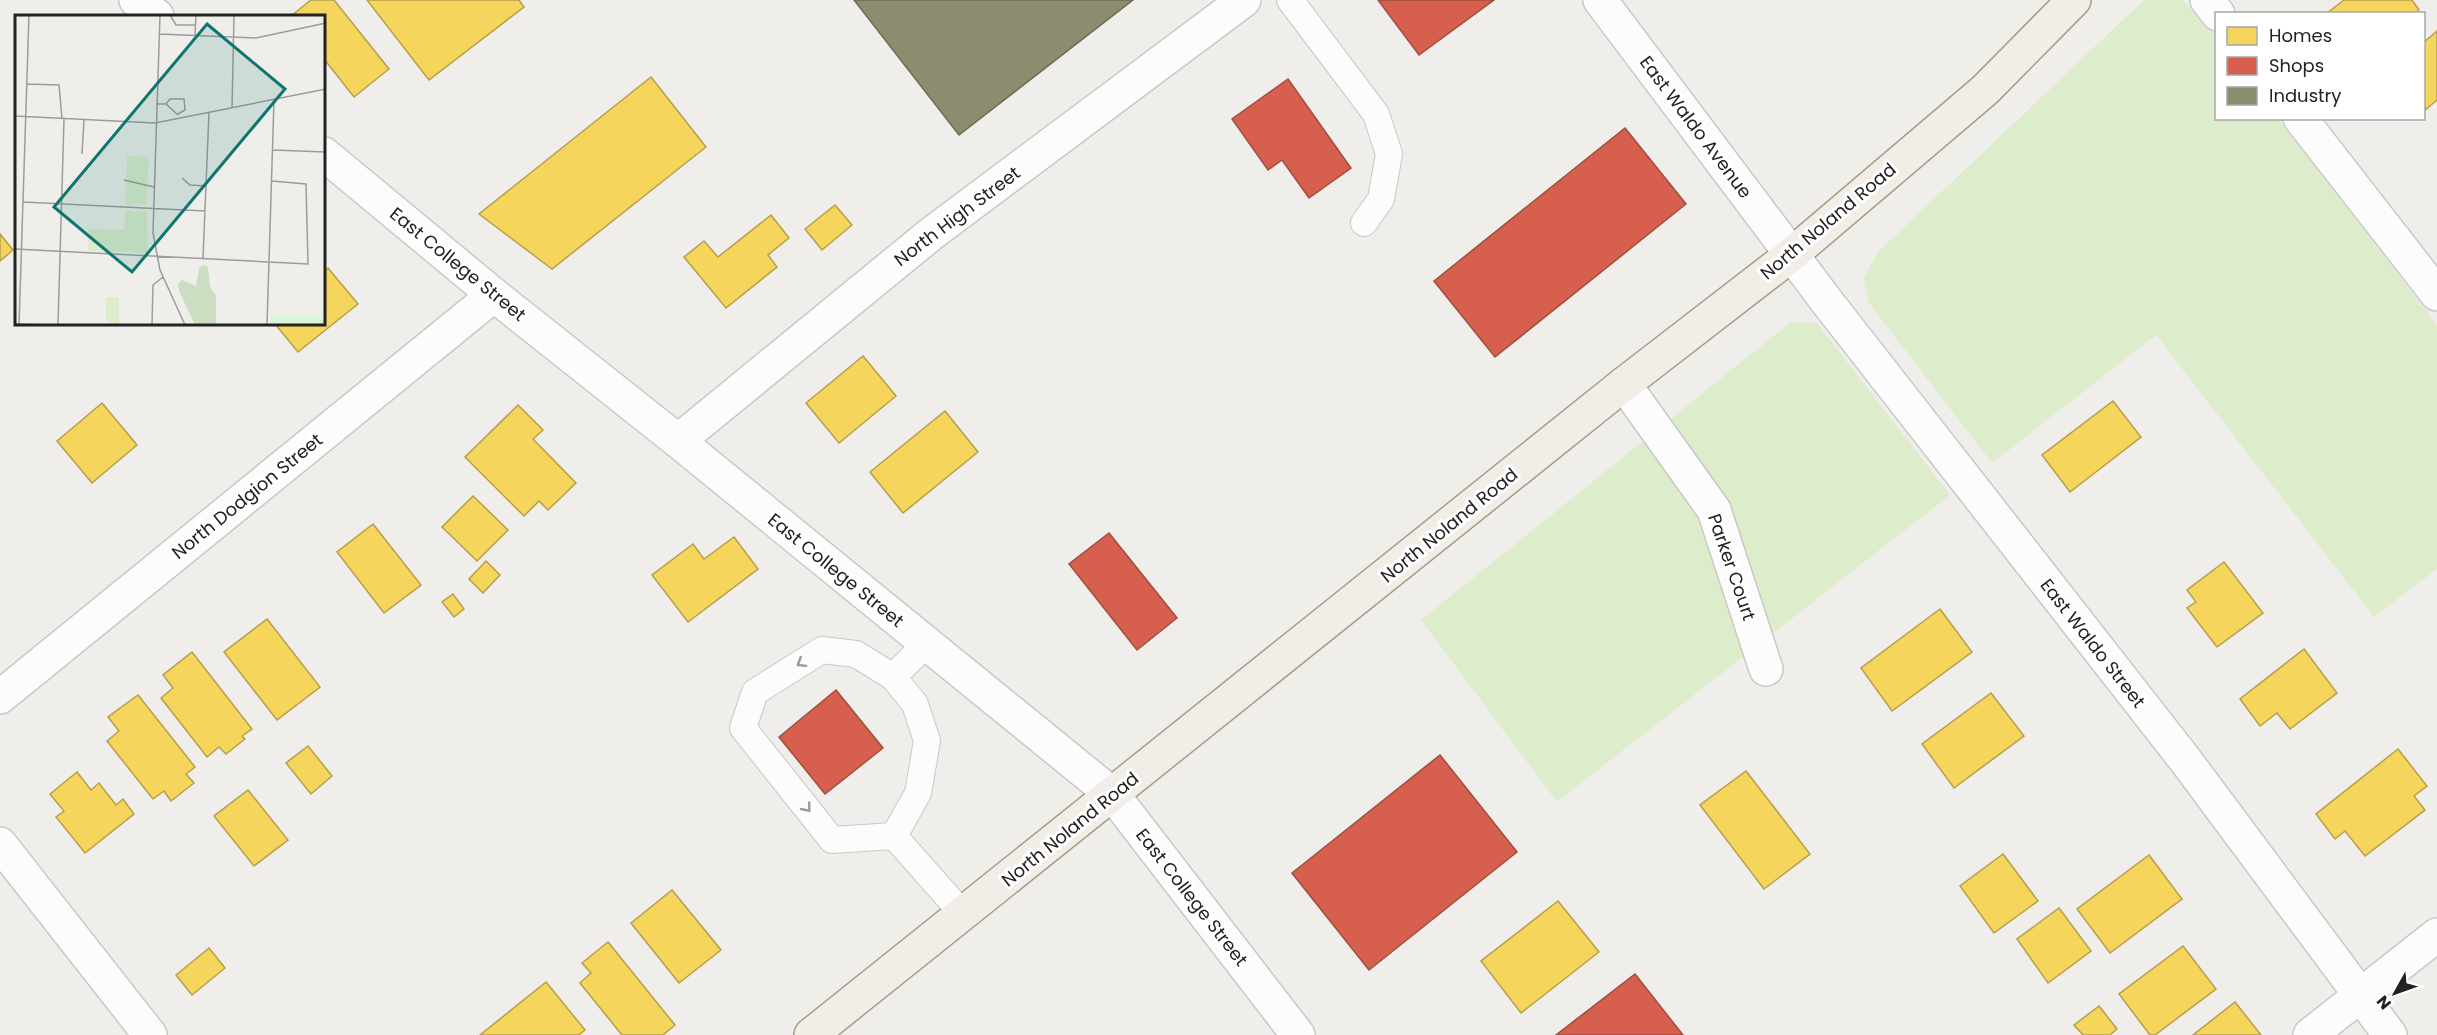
<svg xmlns="http://www.w3.org/2000/svg" width="2437" height="1035" viewBox="0 0 2437 1035" font-family="Poppins,sans-serif">
  <style>
    .grass { fill: #ddeccb }
    .homes { fill: #f6d55c; stroke: #b69f4b; stroke-width: 1.5 }
    .shops { fill: #d6604d; stroke: #a04d40; stroke-width: 1.5 }
    .industry { fill: #8c8c6e; stroke: #6c6c57; stroke-width: 1.5 }
    .lines { fill: none; stroke-linecap: round; stroke-linejoin: round }
    .service-casing { stroke: #c9c8c7; stroke-width: 28 }
    .minor-casing { stroke: #c9c8c7; stroke-width: 36 }
    .primary-casing { stroke: #a79c86; stroke-width: 36 }
    .service { stroke: #fdfcfc; stroke-width: 26 }
    .minor { stroke: #fdfcfc; stroke-width: 33 }
    .primary { stroke: #f3ede7; stroke-width: 33 }
    .oneway { stroke: #9a9a9a }
    .labels { text-anchor: middle; dominant-baseline: central; stroke-width: 6; stroke-linejoin: round; paint-order: stroke }
    .street-label { font-size: 18px; fill: #222; stroke: #fff }
    .inset-road { fill: none; stroke: #9e9c9b; stroke-width: 1.5 }
    .view { fill: #0f766e; fill-opacity: 0.15; stroke: #0f766e; stroke-width: 3 }
    .inset-edge { fill: none; stroke: #222; stroke-width: 3 }
  </style>
  <rect width="100%" height="100%" fill="#f0eeeb"/>
  <g class="grass">
    <polygon points="2144,0 2182,0 2199,15 2216,38 2216,118 2278,119 2437,325 2437,569 2374,617 2156,335 1992,463 1869,303 1863,278 1879,251"/>
    <polygon points="1791,322 1817,323 1950,495 1557,802 1421,620"/>
  </g>
  <g class="homes">
    <polygon points="311,0 334,0 389,69 354,97 324,59 324,16 291,16"/>
    <polygon points="367,0 519,0 524,7 429,80"/>
    <polygon points="2344,0 2412,0 2419,10 2415,14 2326,14"/>
    <polygon points="2437,31 2437,100 2424,111 2424,42"/>
    <polygon points="651,77 706,147 552,269 479,214"/>
    <polygon points="835,205 852,225 822,250 805,229"/>
    <polygon points="771,215 789,238 768,255 777,267 726,308 684,257 704,241 718,257"/>
    <polygon points="0,234 13,250 0,261"/>
    <polygon points="328,268 358,304 298,352 275,324 324,324 324,272"/>
    <polygon points="863,356 896,396 839,443 806,403"/>
    <polygon points="2113,401 2141,437 2070,492 2042,455"/>
    <polygon points="102,403 137,445 92,483 57,441"/>
    <polygon points="518,405 543,430 533,439 576,483 548,510 539,501 524,516 465,457"/>
    <polygon points="945,411 978,452 903,513 870,472"/>
    <polygon points="473,496 508,530 477,561 442,527"/>
    <polygon points="373,524 421,585 384,613 337,552"/>
    <polygon points="734,537 758,569 688,622 652,575 693,544 704,559"/>
    <polygon points="486,561 500,575 483,593 469,579"/>
    <polygon points="2224,562 2263,613 2217,647 2187,608 2196,602 2187,590"/>
    <polygon points="453,594 464,609 454,617 442,602"/>
    <polygon points="1940,609 1972,652 1892,711 1861,668"/>
    <polygon points="267,619 320,687 277,720 224,652"/>
    <polygon points="2304,649 2337,693 2290,729 2277,713 2260,726 2240,699"/>
    <polygon points="192,652 252,729 242,736 245,739 226,754 219,747 207,757 161,698 173,688 163,675"/>
    <polygon points="1991,693 2024,736 1954,788 1922,744"/>
    <polygon points="138,695 195,767 186,774 194,783 171,801 164,791 153,799 107,741 119,731 108,717"/>
    <polygon points="308,746 332,776 311,794 286,763"/>
    <polygon points="2398,749 2427,786 2414,796 2425,810 2365,856 2345,831 2335,839 2316,814"/>
    <polygon points="1746,771 1810,854 1764,889 1700,805"/>
    <polygon points="77,772 91,790 99,783 116,805 123,799 134,814 85,853 56,817 64,811 50,794"/>
    <polygon points="248,790 288,840 254,866 214,816"/>
    <polygon points="2003,854 2038,901 1994,933 1960,886"/>
    <polygon points="2149,855 2182,899 2110,953 2077,909"/>
    <polygon points="672,890 721,950 679,983 631,923"/>
    <polygon points="1558,901 1599,952 1521,1013 1481,961"/>
    <polygon points="2059,908 2091,951 2048,983 2017,939"/>
    <polygon points="608,942 675,1025 663,1035 622,1035 580,983 591,973 582,963"/>
    <polygon points="2183,946 2216,989 2155,1035 2150,1035 2119,994"/>
    <polygon points="209,948 225,968 192,995 176,975"/>
    <polygon points="546,982 585,1030 579,1035 480,1035"/>
    <polygon points="2235,1002 2261,1035 2193,1035"/>
    <polygon points="2099,1006 2117,1029 2110,1035 2083,1035 2074,1025"/>
  </g>
  <g class="shops">
    <polygon points="1378,0 1494,0 1419,55"/>
    <polygon points="1288,79 1351,168 1309,198 1282,160 1268,170 1232,119"/>
    <polygon points="1625,128 1686,204 1495,357 1434,281"/>
    <polygon points="1109,533 1177,618 1137,650 1069,564"/>
    <polygon points="836,690 883,748 825,794 779,737"/>
    <polygon points="1440,755 1517,852 1369,970 1292,873"/>
    <polygon points="1635,974 1683,1035 1556,1035"/>
  </g>
  <polygon class="industry" points="854,0 1133,0 959,135"/>
  <g class="lines">
    <defs>
      <g id="service">
        <polyline points="1290,0 1376,114 1389,154 1381,199 1364,223"/>
        <polyline points="927,643 893,677 915,704 927,741 918,793 894,836 963,914"/>
        <polyline points="893,677 856,654 822,650 755,692 743,728 832,840 894,836"/>
      </g>
      <g id="minor">
        <polyline points="136,0 157,16"/>
        <polyline points="1600,0 1828,303 2186,761 2390,1035"/>
        <polyline points="2207,0 2218,14"/>
        <polyline points="2300,118 2437,294"/>
        <polyline points="324,154 494,295 678,441 1113,795 1298,1035"/>
        <polyline points="1624,384 1714,510 1766,669"/>
        <polyline points="678,441 931,234 1244,0"/>
        <polyline points="0,697 494,295"/>
        <polyline points="0,844 150,1035"/>
        <polyline points="2310,1035 2437,935"/>
      </g>
      <polyline id="primary" points="811,1035 1624,384 1791,255 1985,90 2074,0"/>
    </defs>
    <use href="#service" class="service-casing"/>
    <use href="#minor" class="minor-casing"/>
    <use href="#primary" class="primary-casing"/>
    <use href="#service" class="service"/>
    <use href="#minor" class="minor"/>
    <use href="#primary" class="primary"/>
  </g>
  <defs><path id="oneway-chevron" d="M-2-3.5L2.5 0L-2 3.5" fill="none" stroke-width="1.6" stroke-linecap="round" stroke-linejoin="round" transform="scale(1.5)"/></defs>
  <g class="oneway">
    <use href="#oneway-chevron" transform="translate(801 663) rotate(148)"/>
    <use href="#oneway-chevron" transform="translate(807 808) rotate(51)"/>
  </g>
  <g class="labels">
    <g class="street-label">
      <text transform="translate(1696 127) rotate(53)">East Waldo Avenue</text>
      <text transform="translate(957 216) rotate(-37)">North High Street</text>
      <text transform="translate(1828 221) rotate(-40)">North Noland Road</text>
      <text transform="translate(458 264) rotate(39)">East College Street</text>
      <text transform="translate(247 496) rotate(-39)">North Dodgion Street</text>
      <text transform="translate(1449 525) rotate(-39)">North Noland Road</text>
      <text transform="translate(1732 567) rotate(71)">Parker Court</text>
      <text transform="translate(836 570) rotate(39)">East College Street</text>
      <text transform="translate(2093 643) rotate(52)">East Waldo Street</text>
      <text transform="translate(1070 829) rotate(-39)">North Noland Road</text>
      <text transform="translate(1192 897) rotate(52)">East College Street</text>
    </g>
  </g>
  <g transform="translate(15 15)">
    <rect width="310" height="310" fill="#f0eeeb"/>
    <path d="M112,141L134,142L131,190L110,189ZM110,195L132,197L133,238L73,236L74,214L109,215ZM91,282H104V309L91,307Z" fill="#ddeccb"/>
    <path d="M188,250L193,252L195,272L201,280V310H180L164,276L163,269L167,265L181,271L184,253Z" fill="#cbdec1"/>
    <path d="M255,299L310,300V310H255Z" fill="#daf5da"/>
    <path class="inset-road" d="M145,0L138,218L145,255L170,310M155,0L161,10H181M144,19L241,23L311,8M180,20L181,0M12,69L44,70L47,104M141,89H151L163,100M151,89L155,84H169L170,95L163,99M217,93L219,0M0,101L140,108L311,74M258,135L311,137M67,139L69,105M167,163L175,170L192,171M109,165L139,172M8,187L190,196M0,234L293,249L291,169L257,166M188,243L194,97M0,309L35,310M4,310L14,0M43,310L49,104M137,310L138,270L148,262M252,310L259,85"/>
    <path class="view" d="M192,9L270,74L117,257L39,192Z"/>
    <rect width="310" height="310" class="inset-edge"/>
  </g>
  <rect x="2215" y="12" width="210" height="108" fill="#ffffff" stroke="#a7a7a7" stroke-width="1.5"/>
  <rect x="2227" y="27" width="30" height="18" fill="#f6d55c" stroke="#a7a7a7" stroke-width="1.5"/>
  <text x="2269" y="42" font-size="18" fill="#222222">Homes</text>
  <rect x="2227" y="57" width="30" height="18" fill="#d6604d" stroke="#a7a7a7" stroke-width="1.5"/>
  <text x="2269" y="72" font-size="18" fill="#222222">Shops</text>
  <rect x="2227" y="87" width="30" height="18" fill="#8c8c6e" stroke="#a7a7a7" stroke-width="1.5"/>
  <text x="2269" y="102" font-size="18" fill="#222222">Industry</text>
  <g transform="translate(2395 993) rotate(230)" stroke="#ffffff" stroke-width="4.5" paint-order="stroke">
  <path d="M0-4.5L10 22L0 15L-10 22Z" fill="#222222"/>
  <text y="-9" font-size="16" font-weight="bold" text-anchor="middle" fill="#222222">N</text>
  </g>
</svg>
